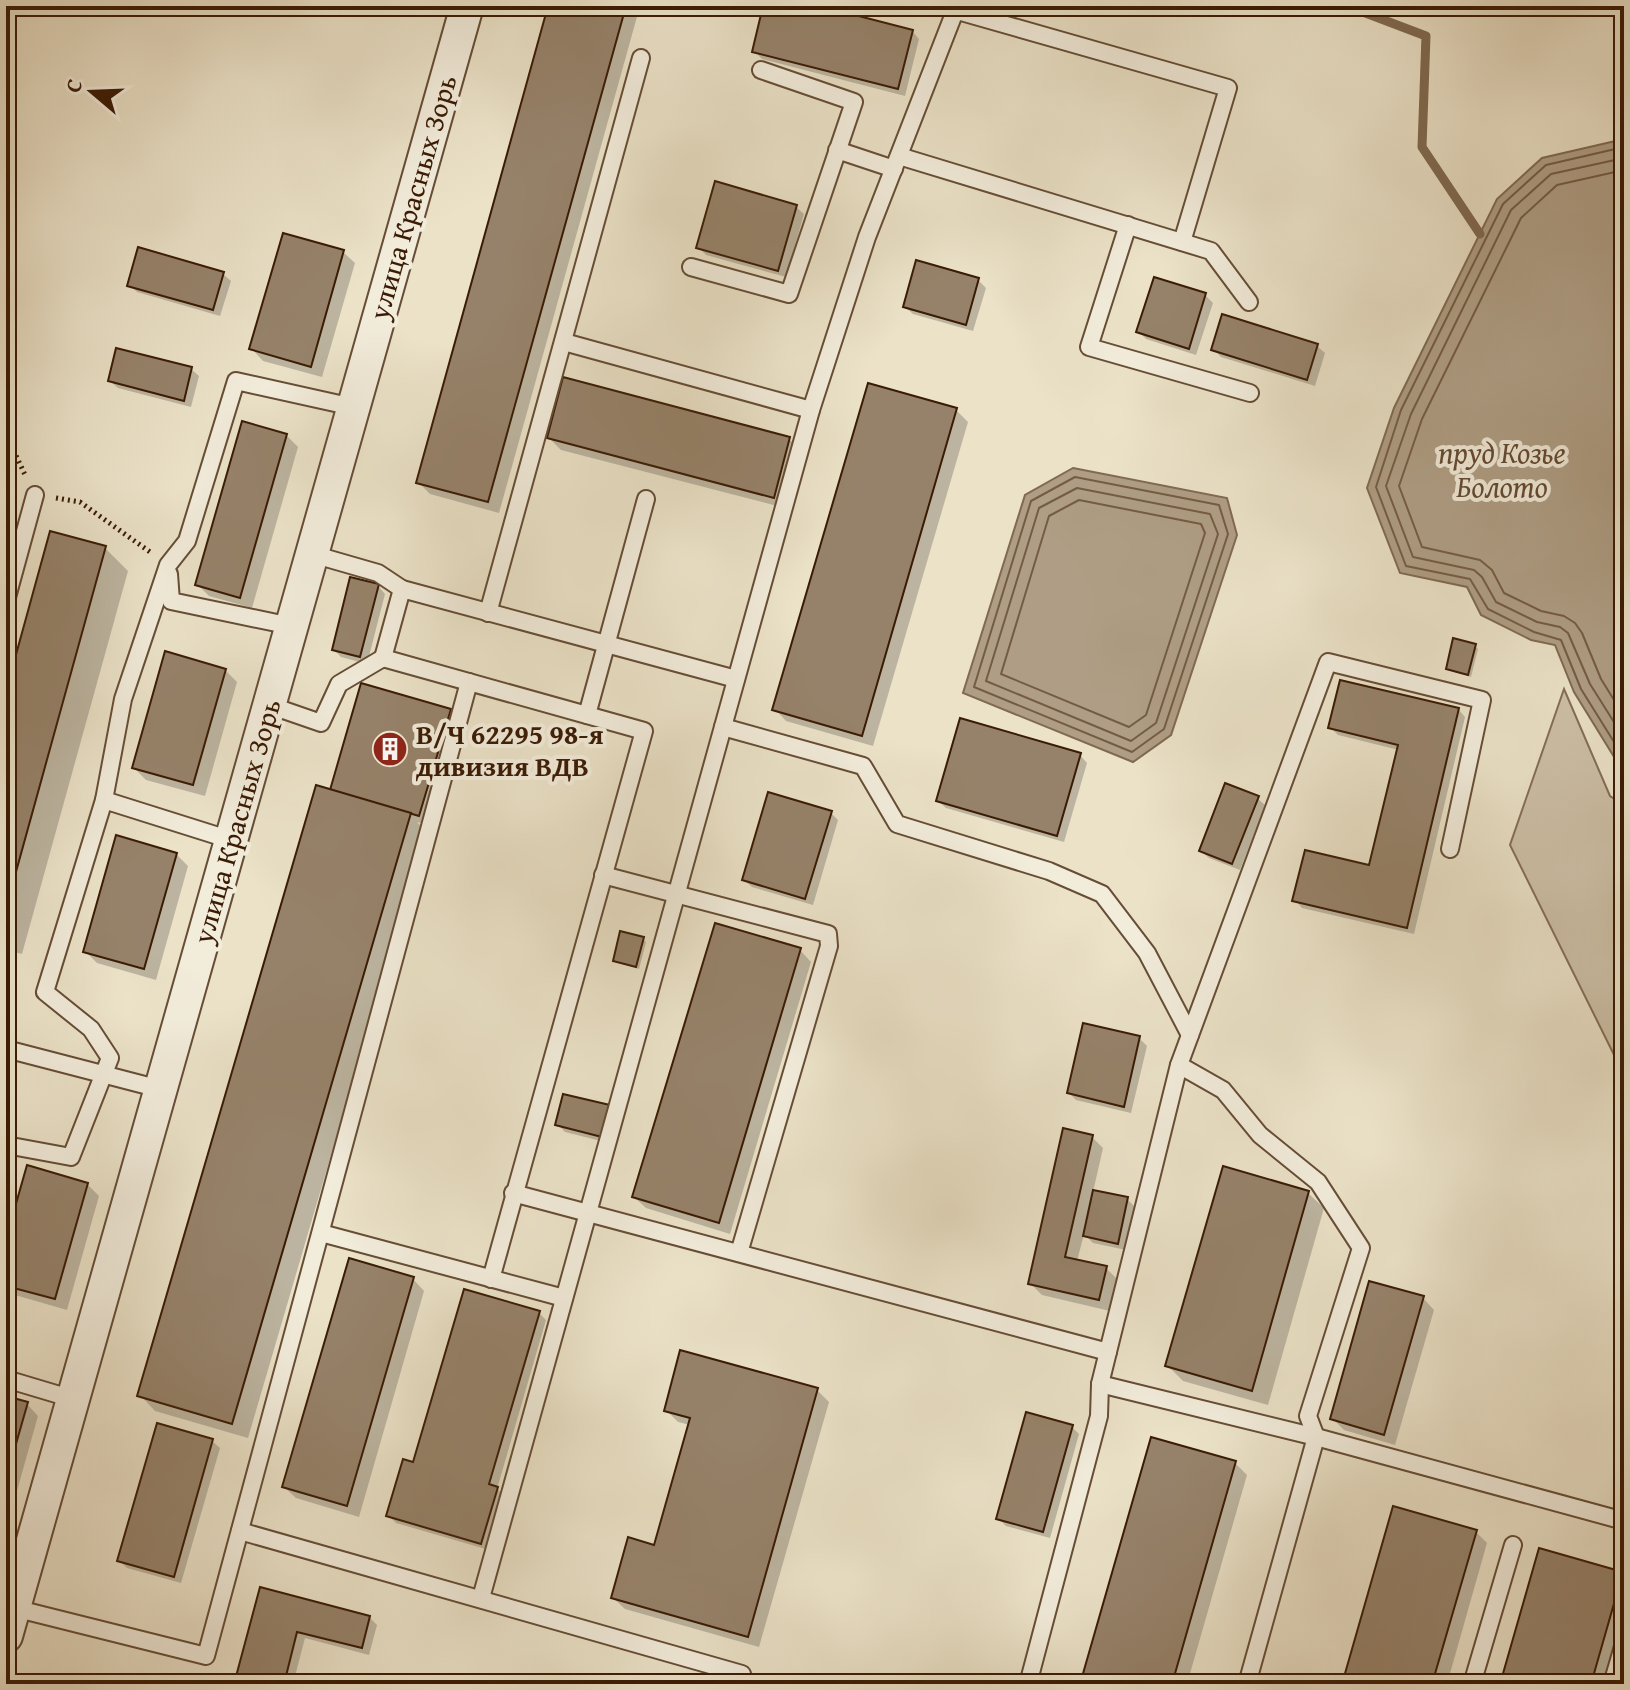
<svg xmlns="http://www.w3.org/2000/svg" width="1630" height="1690" viewBox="0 0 1630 1690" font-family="'Gentium Book Plus',serif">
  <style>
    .green { fill: #cdc0a7; stroke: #846e56; stroke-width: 2 }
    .water { fill: #af9e85; stroke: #806a51; stroke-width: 2 }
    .shadow { fill: #0003 }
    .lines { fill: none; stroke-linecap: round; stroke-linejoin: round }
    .shore { stroke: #745c44; stroke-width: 2 }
    .stream { stroke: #806a51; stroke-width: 9 }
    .building { fill: #96826a; stroke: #3a1b04; stroke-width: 2 }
    .service-casing { stroke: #664d35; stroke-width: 20 }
    .minor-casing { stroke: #664d35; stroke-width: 36 }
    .path { stroke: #3a1b04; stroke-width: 5; stroke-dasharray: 2 4; stroke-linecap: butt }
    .service { stroke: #f2ecdb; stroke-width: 16 }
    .minor { stroke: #f2ecdb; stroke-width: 32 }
    .labels { text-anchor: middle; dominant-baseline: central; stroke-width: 8; stroke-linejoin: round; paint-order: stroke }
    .street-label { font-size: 28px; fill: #3a1b04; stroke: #f2ecdb }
    .poi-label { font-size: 28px; font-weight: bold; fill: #3a1b04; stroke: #f2ecdb; text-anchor: start }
    .water-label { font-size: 30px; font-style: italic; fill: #634931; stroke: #f2ecdb }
  </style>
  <rect width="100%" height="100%" fill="#ebe2c8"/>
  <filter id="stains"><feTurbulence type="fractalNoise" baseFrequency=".0025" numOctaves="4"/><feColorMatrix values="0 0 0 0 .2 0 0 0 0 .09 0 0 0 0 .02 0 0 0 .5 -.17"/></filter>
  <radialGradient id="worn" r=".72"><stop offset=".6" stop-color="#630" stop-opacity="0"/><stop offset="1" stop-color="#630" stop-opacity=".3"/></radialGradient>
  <polygon class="green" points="1564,689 1610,796 1624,805 1624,1075 1510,845"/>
  <g class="water">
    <polygon points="1624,139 1624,773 1574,692 1555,645 1531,640 1481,615 1467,587 1400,573 1367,488 1394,408 1497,199 1542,158"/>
    <polygon points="1073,468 1227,498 1237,535 1171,735 1133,762 963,693 1025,495"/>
  </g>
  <g class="shadow">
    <polygon points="551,6 640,6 499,513 430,494 418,482"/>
    <polygon points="765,6 812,6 912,31 919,39 905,96 762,59 754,51"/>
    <polygon points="796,207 804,214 786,277 706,255 698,247"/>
    <polygon points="343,252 355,263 322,377 263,361 252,349"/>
    <polygon points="223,274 231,281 220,316 137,292 130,285"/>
    <polygon points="978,280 986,288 973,331 913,314 905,307"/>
    <polygon points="1205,295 1213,303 1196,355 1146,339 1139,332"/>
    <polygon points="1317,346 1325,353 1315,386 1221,357 1213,349"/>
    <polygon points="191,369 199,376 191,407 118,388 110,381"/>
    <polygon points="956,410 968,422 873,746 786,721 775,709"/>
    <polygon points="286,435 298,447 252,608 209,596 197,584"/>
    <polygon points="549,438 789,439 801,450 785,508 561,450"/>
    <polygon points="105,548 128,571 22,954 6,950 6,699"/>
    <polygon points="378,586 385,594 367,664 341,657 334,650"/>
    <polygon points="1475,646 1478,649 1471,677 1448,668"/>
    <polygon points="225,670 237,682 205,796 146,780 134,768"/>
    <polygon points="1458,709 1465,717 1414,934 1302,908 1295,900 1371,867 1399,750 1338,735 1331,728"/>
    <polygon points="450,711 461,723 431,826 417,822 426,831 248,1438 155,1411 140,1395 337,794"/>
    <polygon points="1080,755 1087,763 1064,842 946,808 938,801"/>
    <polygon points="1257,798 1265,805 1240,870 1209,858 1201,851"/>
    <polygon points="831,813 838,820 813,905 752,887 744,880"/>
    <polygon points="176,854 188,866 156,980 97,963 85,951"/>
    <polygon points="643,939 646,942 639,969 615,960"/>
    <polygon points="800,950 811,962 730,1234 646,1208 634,1197"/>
    <polygon points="1139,1038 1147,1046 1131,1113 1076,1100 1069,1093"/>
    <polygon points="609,1107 609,1143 565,1132 557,1124"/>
    <polygon points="1092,1137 1103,1148 1093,1192 1127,1199 1135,1207 1126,1250 1093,1243 1084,1234 1077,1261 1106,1268 1118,1280 1110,1311 1042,1295 1030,1283"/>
    <polygon points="87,1184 99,1196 67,1310 8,1293 6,1246"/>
    <polygon points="1308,1193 1324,1208 1268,1405 1183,1381 1167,1365"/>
    <polygon points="413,1279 424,1291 359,1517 296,1498 284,1487"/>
    <polygon points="1423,1298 1434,1310 1395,1445 1344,1430 1332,1418"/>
    <polygon points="539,1313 546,1320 497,1489 505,1496 489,1550 396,1523 388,1515 414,1464"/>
    <polygon points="817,1390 829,1402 759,1647 625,1609 613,1598 656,1547 690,1425 678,1422 666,1410"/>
    <polygon points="6,1398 27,1404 38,1416 6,1530"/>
    <polygon points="1072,1427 1079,1434 1050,1538 1006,1526 998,1518"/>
    <polygon points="1153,1439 1235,1463 1247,1475 1187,1684 1083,1684"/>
    <polygon points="212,1441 220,1448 181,1583 127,1568 119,1560"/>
    <polygon points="1476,1532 1487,1543 1447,1684 1344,1684"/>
    <polygon points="1622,1574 1624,1620 1606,1684 1502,1684"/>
    <polygon points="261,1589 369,1617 377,1625 369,1655 305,1638 293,1684 236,1684"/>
  </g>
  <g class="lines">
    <g class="shore">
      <polyline points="1624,147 1546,165 1503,204 1401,410 1376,487 1406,566 1470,579 1488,609 1534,632 1561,640 1581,689 1624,758"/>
      <polyline points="1624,158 1551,174 1511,210 1411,414 1386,486 1413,557 1474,570 1482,577 1496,602 1537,622 1560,627 1568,633 1590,684 1624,738"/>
      <polyline points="1624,170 1557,185 1521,218 1422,419 1399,486 1422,547 1480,560 1492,570 1504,593 1541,611 1564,616 1575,623 1582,633 1601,679 1624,716"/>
      <polygon points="1075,477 1219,505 1228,534 1164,729 1132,752 974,687 1031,501"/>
      <polygon points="1077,488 1210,514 1218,534 1156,723 1131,741 986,681 1039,508"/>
      <polygon points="1079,500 1201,524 1205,533 1146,715 1129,727 1001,674 1049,516"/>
    </g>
    <polyline class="stream" points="1347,6 1426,36 1422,147 1480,234"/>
  </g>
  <g class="building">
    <polygon points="548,6 626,6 488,502 416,483"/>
    <polygon points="763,6 820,6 913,30 898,89 752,52"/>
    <polygon points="715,181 797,205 778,271 696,248"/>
    <polygon points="283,233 344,250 311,367 249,349"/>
    <polygon points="138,247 224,272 213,310 127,286"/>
    <polygon points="916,260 979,278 966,325 903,307"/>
    <polygon points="1154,277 1206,293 1189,349 1136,332"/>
    <polygon points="1222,314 1318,344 1307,380 1211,350"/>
    <polygon points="116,348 192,367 184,401 108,381"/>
    <polygon points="563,377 790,437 774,498 547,438"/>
    <polygon points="868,383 957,408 862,736 772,710"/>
    <polygon points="242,421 287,434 240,598 195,585"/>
    <polygon points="50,531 106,546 6,908 6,691"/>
    <polygon points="350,577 379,584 360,657 332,650"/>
    <polygon points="1453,638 1476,644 1468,675 1446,669"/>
    <polygon points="165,651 226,669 193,785 132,768"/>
    <polygon points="1340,680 1459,708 1407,928 1292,901 1305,850 1369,865 1398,745 1328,728"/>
    <polygon points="361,683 451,709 419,816 330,790"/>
    <polygon points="960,718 1081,753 1057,836 936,801"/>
    <polygon points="1225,783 1259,796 1232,864 1199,851"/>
    <polygon points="316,785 411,813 232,1424 137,1396"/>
    <polygon points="768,792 832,811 805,899 742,880"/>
    <polygon points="116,835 177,853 144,969 83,952"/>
    <polygon points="715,923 801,948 719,1223 632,1197"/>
    <polygon points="620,931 644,937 636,967 613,961"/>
    <polygon points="1083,1023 1140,1036 1124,1107 1067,1093"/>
    <polygon points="563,1094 610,1105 602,1137 555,1125"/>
    <polygon points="1063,1128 1093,1135 1065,1257 1107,1266 1099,1300 1028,1284"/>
    <polygon points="27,1165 88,1183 55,1299 6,1286 6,1239"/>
    <polygon points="1223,1166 1309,1191 1252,1391 1165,1366"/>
    <polygon points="1093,1190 1128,1197 1118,1244 1083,1236"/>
    <polygon points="349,1258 414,1277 347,1506 282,1487"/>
    <polygon points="1369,1281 1424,1296 1384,1435 1330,1419"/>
    <polygon points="464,1289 540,1311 489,1484 498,1487 481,1544 386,1516 403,1459 413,1462"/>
    <polygon points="680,1350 818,1388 748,1637 611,1598 628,1537 654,1545 690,1418 664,1411"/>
    <polygon points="6,1396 28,1402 6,1479"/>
    <polygon points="1026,1412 1073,1425 1043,1532 996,1519"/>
    <polygon points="157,1423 213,1439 174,1577 117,1561"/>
    <polygon points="1151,1437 1236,1461 1172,1684 1080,1684"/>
    <polygon points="1393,1506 1477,1530 1432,1684 1342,1684"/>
    <polygon points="1539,1548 1623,1572 1591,1684 1500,1684"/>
    <polygon points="260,1587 370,1616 362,1648 297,1632 284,1684 234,1684"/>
  </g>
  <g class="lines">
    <defs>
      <g id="service">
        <polyline points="940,6 1228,88 1182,242"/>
        <polyline points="837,150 894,169"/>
        <polyline points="899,156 1211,251 1249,302"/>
        <polyline points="1128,225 1089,347 1250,393"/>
        <polyline points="691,267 789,294 854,102 761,70"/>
        <polyline points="564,342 811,410"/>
        <polyline points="312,554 378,573 402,589"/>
        <polyline points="169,574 171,601 291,626"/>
        <polyline points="6,601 35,495"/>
        <polyline points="488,613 641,58"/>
        <polyline points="269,705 321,723 339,684 383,658"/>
        <polyline points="587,715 646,499"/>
        <polyline points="723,727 863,766 897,824 1049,871 1102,894 1147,953 1190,1035"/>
        <polyline points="104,800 123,699 168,565 187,541 236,381 353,407"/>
        <polyline points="603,875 828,934 829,946 739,1253"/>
        <polyline points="6,1049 160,1089"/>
        <polyline points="1179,1065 1328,662 1482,700 1450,849"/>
        <polyline points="6,1145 71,1157 110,1058 91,1029 45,992 104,800 231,840"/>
        <polyline points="513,1193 1108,1352"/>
        <polyline points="321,1233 564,1298"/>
        <polyline points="491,1279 644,731 383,658 402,589 736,679"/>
        <polyline points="6,1379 73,1399"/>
        <polyline points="1100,1384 1316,1437 1624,1521"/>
        <polyline points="240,1531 742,1674"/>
        <polyline points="481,1598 811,410 867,237 957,6"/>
        <polyline points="14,1608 206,1656 469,682"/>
        <polyline points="1028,1684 1099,1416 1100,1384 1179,1065 1223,1090 1260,1135 1318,1182 1361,1248 1308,1416 1316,1437 1247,1684"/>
        <polyline points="1472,1684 1513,1545"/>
        <polyline points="1612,1684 1624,1643"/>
      </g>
      <polyline id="minor" points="6,1636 467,6"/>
    </defs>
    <use href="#service" class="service-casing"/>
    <use href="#minor" class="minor-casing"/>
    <g class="path">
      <polyline points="6,434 26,477"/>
      <polyline points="56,498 80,502 150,552"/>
    </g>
    <use href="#service" class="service"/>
    <use href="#minor" class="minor"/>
  </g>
  <defs>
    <symbol id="building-disc" viewBox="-11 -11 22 22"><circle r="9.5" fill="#8f2418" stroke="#f2ecdb"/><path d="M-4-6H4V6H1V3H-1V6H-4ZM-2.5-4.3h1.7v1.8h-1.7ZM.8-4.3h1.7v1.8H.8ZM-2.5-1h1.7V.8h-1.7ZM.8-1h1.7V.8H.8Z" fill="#fff"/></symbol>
  </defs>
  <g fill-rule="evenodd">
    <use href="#building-disc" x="370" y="729" width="40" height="40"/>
  </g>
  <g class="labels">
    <g class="street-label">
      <text transform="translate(412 197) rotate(-74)">улица Красных Зорь</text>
      <text transform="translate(236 821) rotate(-74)">улица Красных Зорь</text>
    </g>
    <g class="poi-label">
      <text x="416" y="733">В/Ч 62295 98-я<tspan x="416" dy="32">дивизия ВДВ</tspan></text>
    </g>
    <g class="water-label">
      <text x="1502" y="452">пруд Козье<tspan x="1502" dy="34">Болото</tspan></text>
    </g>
  </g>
  <rect width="1630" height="1690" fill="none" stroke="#ebe2c8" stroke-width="32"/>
  <rect x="8" y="8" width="1614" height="1674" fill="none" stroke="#3a1b04" stroke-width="4"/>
  <rect x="16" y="16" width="1598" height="1658" fill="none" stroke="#3a1b04" stroke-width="2"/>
  <g transform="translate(92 92) rotate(289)" stroke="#f2ecdb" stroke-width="6" paint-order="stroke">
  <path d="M0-6L14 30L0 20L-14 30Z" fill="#3a1b04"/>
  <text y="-12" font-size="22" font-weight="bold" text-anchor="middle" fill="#3a1b04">С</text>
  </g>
  <rect width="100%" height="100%" filter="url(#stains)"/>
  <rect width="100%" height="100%" fill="url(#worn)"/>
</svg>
